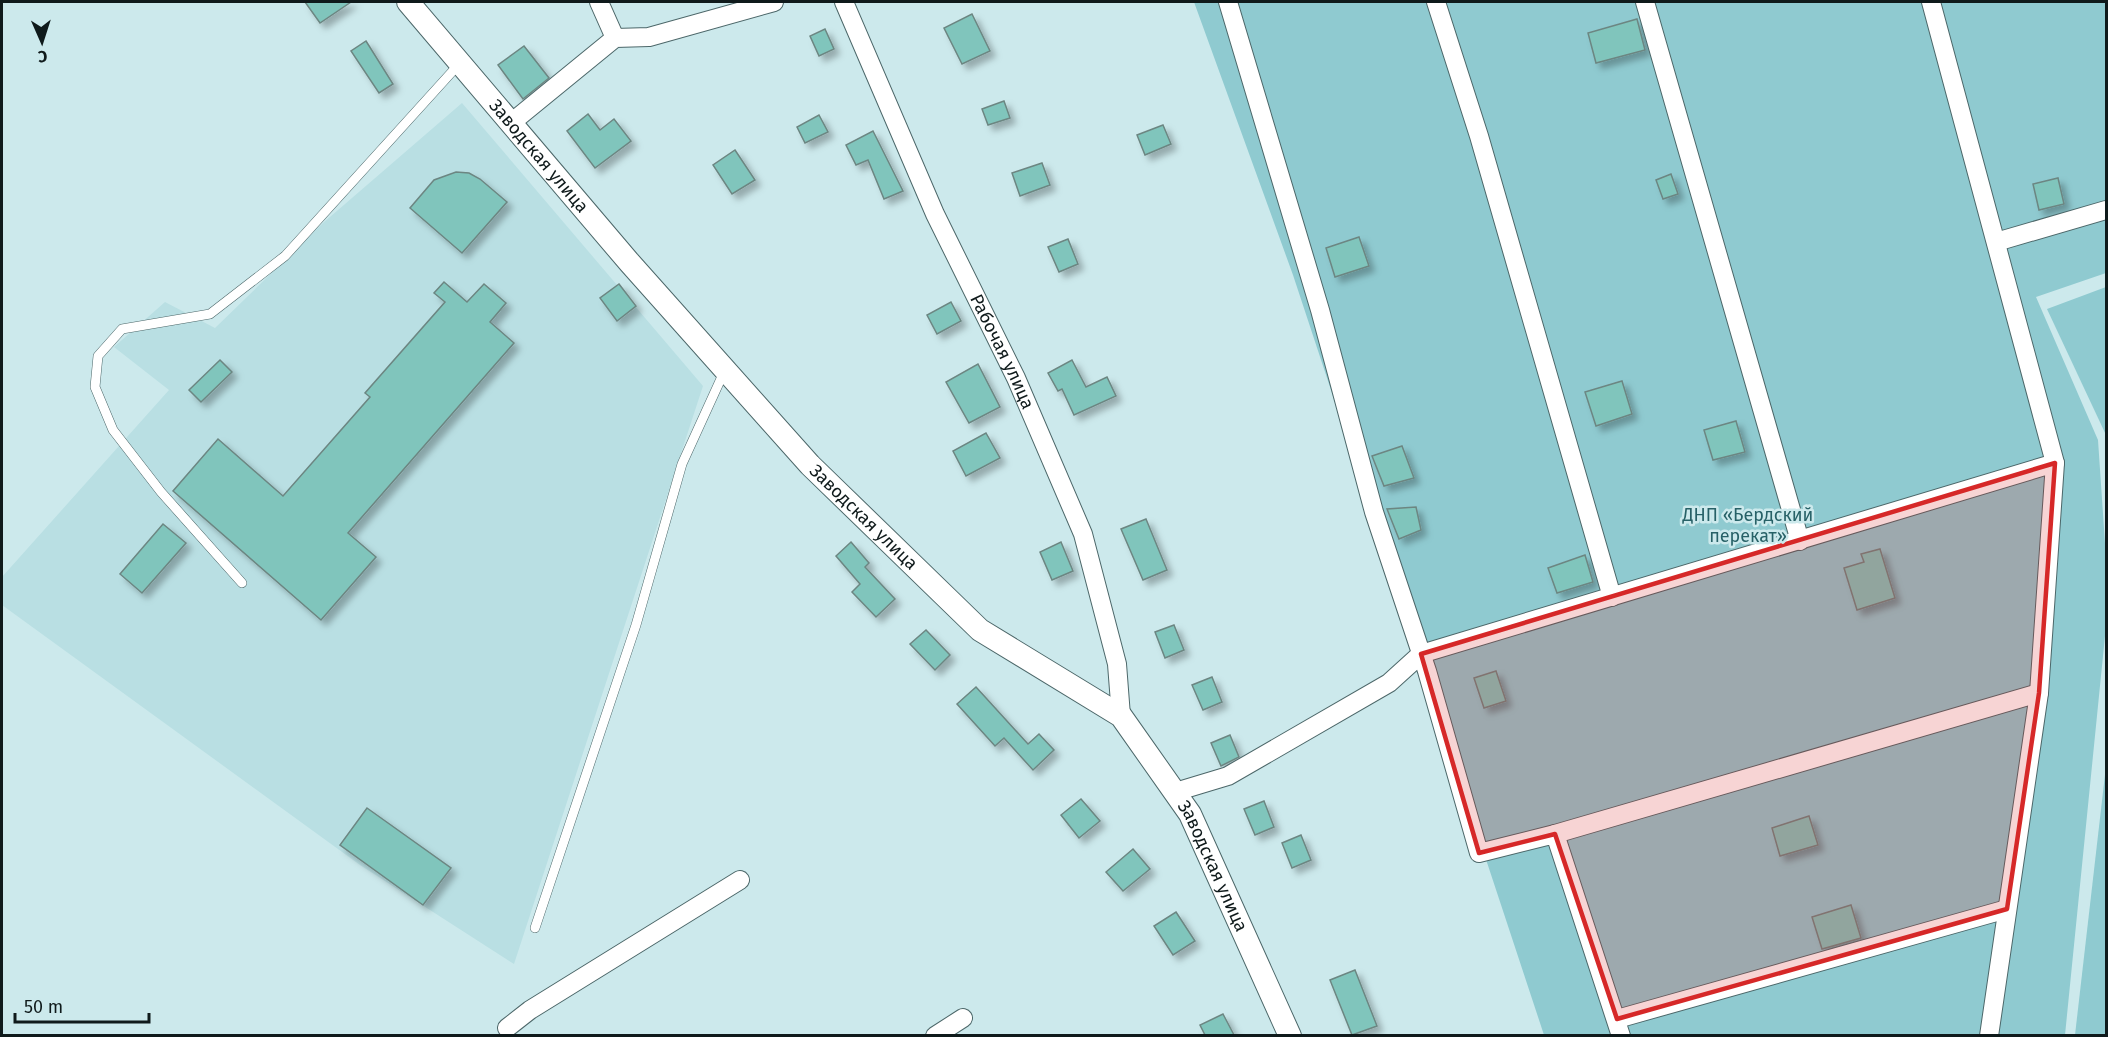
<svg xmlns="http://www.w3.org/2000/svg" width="2108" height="1037" viewBox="0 0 2108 1037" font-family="'Fira Sans',sans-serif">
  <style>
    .built { fill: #b9dfe3 }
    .green { fill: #8fcad0 }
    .building { fill: #80c5bc; stroke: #6c8682; stroke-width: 1.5; filter: url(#shadow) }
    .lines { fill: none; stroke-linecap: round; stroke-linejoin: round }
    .service-casing { stroke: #4c6769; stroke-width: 10 }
    .minor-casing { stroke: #4c6769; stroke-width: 20 }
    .tertiary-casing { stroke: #4c6769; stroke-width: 24 }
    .service { stroke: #fff; stroke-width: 9 }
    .minor { stroke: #fff; stroke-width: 18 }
    .tertiary { stroke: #fff; stroke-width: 22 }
    .marked { fill: #d62828; fill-opacity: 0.2; stroke: #d62828; stroke-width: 4.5; stroke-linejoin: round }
    .labels { text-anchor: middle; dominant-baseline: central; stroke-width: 5; stroke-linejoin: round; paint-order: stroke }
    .street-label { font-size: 18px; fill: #0f1a1b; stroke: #cce9ec }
    .park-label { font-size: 18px; fill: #276167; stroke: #cce9ec }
  </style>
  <defs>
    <filter id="shadow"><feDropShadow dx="5.5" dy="5.5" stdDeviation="3" flood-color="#0004"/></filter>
  </defs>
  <rect width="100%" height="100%" fill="#cce9ec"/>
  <polygon class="built" points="462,103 703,386 514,964 360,865 2,605 2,577 169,390 114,347 165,302 215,328 323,223"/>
  <g class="green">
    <polygon points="1194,2 2106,2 2106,273 2036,297 2098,440 2106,558 2106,626 2065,1035 1544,1035 1293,275"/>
    <polygon points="2106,287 2106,435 2047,309"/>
    <polygon points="2106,766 2106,1035 2075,1035"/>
  </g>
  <g class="building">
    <polygon points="305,2 351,2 320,23"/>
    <polygon points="972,14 990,51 962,64 944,28"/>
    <polygon points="1637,19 1645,50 1596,63 1588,33"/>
    <polygon points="825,29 834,49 819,56 810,36"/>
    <polygon points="366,41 393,84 379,93 351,51"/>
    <polygon points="524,46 549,78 523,99 498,65"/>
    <polygon points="1004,101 1010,118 988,125 982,109"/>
    <polygon points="588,114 600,130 614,119 631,141 595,168 567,131"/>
    <polygon points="819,115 828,132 805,143 797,127"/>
    <polygon points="1163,125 1171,144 1145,155 1137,135"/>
    <polygon points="873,131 903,191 884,199 868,160 856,165 846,145"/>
    <polygon points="735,150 755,180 732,194 713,165"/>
    <polygon points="1042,163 1050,185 1020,196 1012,173"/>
    <polygon points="456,172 469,173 480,179 507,202 462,253 410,208 434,180"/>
    <polygon points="1671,174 1678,194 1663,199 1656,180"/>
    <polygon points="2058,178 2064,204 2039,210 2033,184"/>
    <polygon points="1359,237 1369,266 1335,277 1326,248"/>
    <polygon points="1068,239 1078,264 1059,272 1048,247"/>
    <polygon points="444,282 467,302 484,284 506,303 490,322 514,343 348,533 376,557 321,620 173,491 218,439 283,496 370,397 365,393 445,302 434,293"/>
    <polygon points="619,284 636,306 617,321 600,298"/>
    <polygon points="951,302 961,321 937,334 927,315"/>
    <polygon points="220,360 232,372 201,402 189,390"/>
    <polygon points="1072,360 1086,387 1107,377 1116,396 1074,415 1062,389 1058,391 1048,373"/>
    <polygon points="978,364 1000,407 969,423 946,382"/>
    <polygon points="1622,381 1632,414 1596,426 1585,392"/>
    <polygon points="1736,421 1745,452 1713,460 1704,430"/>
    <polygon points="986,433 1000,458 966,476 953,451"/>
    <polygon points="1402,446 1414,478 1384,486 1372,456"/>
    <polygon points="1416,507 1421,530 1399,539 1387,509"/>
    <polygon points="1146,519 1167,570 1143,580 1121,529"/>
    <polygon points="163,524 186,543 142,593 120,574"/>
    <polygon points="851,542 869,563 865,567 895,599 876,617 852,592 860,584 836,556"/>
    <polygon points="1061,542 1073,571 1052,580 1040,552"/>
    <polygon points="1880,549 1895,598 1857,610 1844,568 1864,562 1861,554"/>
    <polygon points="1585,555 1593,582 1557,593 1548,568"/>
    <polygon points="1174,625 1184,650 1165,658 1155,632"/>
    <polygon points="926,630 950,655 935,670 910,644"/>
    <polygon points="1496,671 1506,701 1484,708 1474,678"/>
    <polygon points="1212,677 1222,702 1203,710 1192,685"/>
    <polygon points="976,687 1028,744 1039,734 1054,750 1033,770 1004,738 995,746 957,704"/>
    <polygon points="1230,735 1239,757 1221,766 1211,743"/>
    <polygon points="1081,799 1100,821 1079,838 1061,815"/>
    <polygon points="1264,801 1274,827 1255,835 1244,809"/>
    <polygon points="367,808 451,868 423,905 340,845"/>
    <polygon points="1809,816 1818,845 1780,856 1772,828"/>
    <polygon points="1301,835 1311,860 1292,868 1282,843"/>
    <polygon points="1133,849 1150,869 1123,891 1106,872"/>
    <polygon points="1851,905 1861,938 1822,949 1812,917"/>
    <polygon points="1176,912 1195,941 1173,955 1154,926"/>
    <polygon points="1355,970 1377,1026 1352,1035 1330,980"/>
    <polygon points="1223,1014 1234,1035 1205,1035 1200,1025"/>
  </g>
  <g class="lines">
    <defs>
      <g id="service">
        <polyline points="242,583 161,492 113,430 95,387 98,356 122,329 210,314 285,256 460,63"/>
        <polyline points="535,928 636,625 682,464 724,372"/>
      </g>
      <g id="minor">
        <polyline points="599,2 615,38"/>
        <path id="s1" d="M844,2L935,214L1016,378L1083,534L1117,664L1121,716"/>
        <polyline points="1228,2 1320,310 1374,512 1427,671 1479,853 1555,834 1621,1036"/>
        <polyline points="1436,2 1479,136 1612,597"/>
        <polyline points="1645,2 1800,541"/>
        <polyline points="1931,2 2055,463"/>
        <polyline points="511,123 615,38 649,37 774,2"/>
        <polyline points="1996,242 2106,210"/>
        <polyline points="1175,792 1228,776 1389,683 1421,654 2055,463 2039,693 1989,1036"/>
        <polyline points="1555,834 2039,693"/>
        <polyline points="1617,1019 2007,909"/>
        <polyline points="507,1028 530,1010 740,880"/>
        <polyline points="935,1036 963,1018"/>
      </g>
      <g id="tertiary">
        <path id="s2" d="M408,2L629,262L810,465L980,630L1121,716L1190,814L1290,1036"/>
      </g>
    </defs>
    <use href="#service" class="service-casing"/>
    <use href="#minor" class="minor-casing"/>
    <use href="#tertiary" class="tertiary-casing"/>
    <use href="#service" class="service"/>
    <use href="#minor" class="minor"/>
    <use href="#tertiary" class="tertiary"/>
  </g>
  <path class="marked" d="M2055,463L2039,693L2007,909L1617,1019L1555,834L1479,853L1421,654Z"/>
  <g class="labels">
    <g class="street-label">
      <text stroke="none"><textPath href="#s2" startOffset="202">Заводская улица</textPath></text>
      <text stroke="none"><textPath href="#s1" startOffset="384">Рабочая улица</textPath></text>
      <text stroke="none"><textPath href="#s2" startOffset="688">Заводская улица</textPath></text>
      <text stroke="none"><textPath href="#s2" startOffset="1192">Заводская улица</textPath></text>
    </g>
    <g class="park-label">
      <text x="1748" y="515">ДНП «Бердский<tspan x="1748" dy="21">перекат»</tspan></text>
    </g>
  </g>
  <rect width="2108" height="1037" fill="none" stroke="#0f1a1b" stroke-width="6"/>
  <g transform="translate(42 42) rotate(177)" stroke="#cce9ec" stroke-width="4.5" paint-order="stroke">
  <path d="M0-4.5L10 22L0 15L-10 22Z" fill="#0f1a1b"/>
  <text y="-9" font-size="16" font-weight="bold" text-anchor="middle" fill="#0f1a1b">С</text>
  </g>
  <path d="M15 1013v9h134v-9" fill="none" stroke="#0f1a1b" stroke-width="3"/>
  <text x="24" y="1013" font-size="18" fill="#0f1a1b" stroke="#cce9ec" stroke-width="4.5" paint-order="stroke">50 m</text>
</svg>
